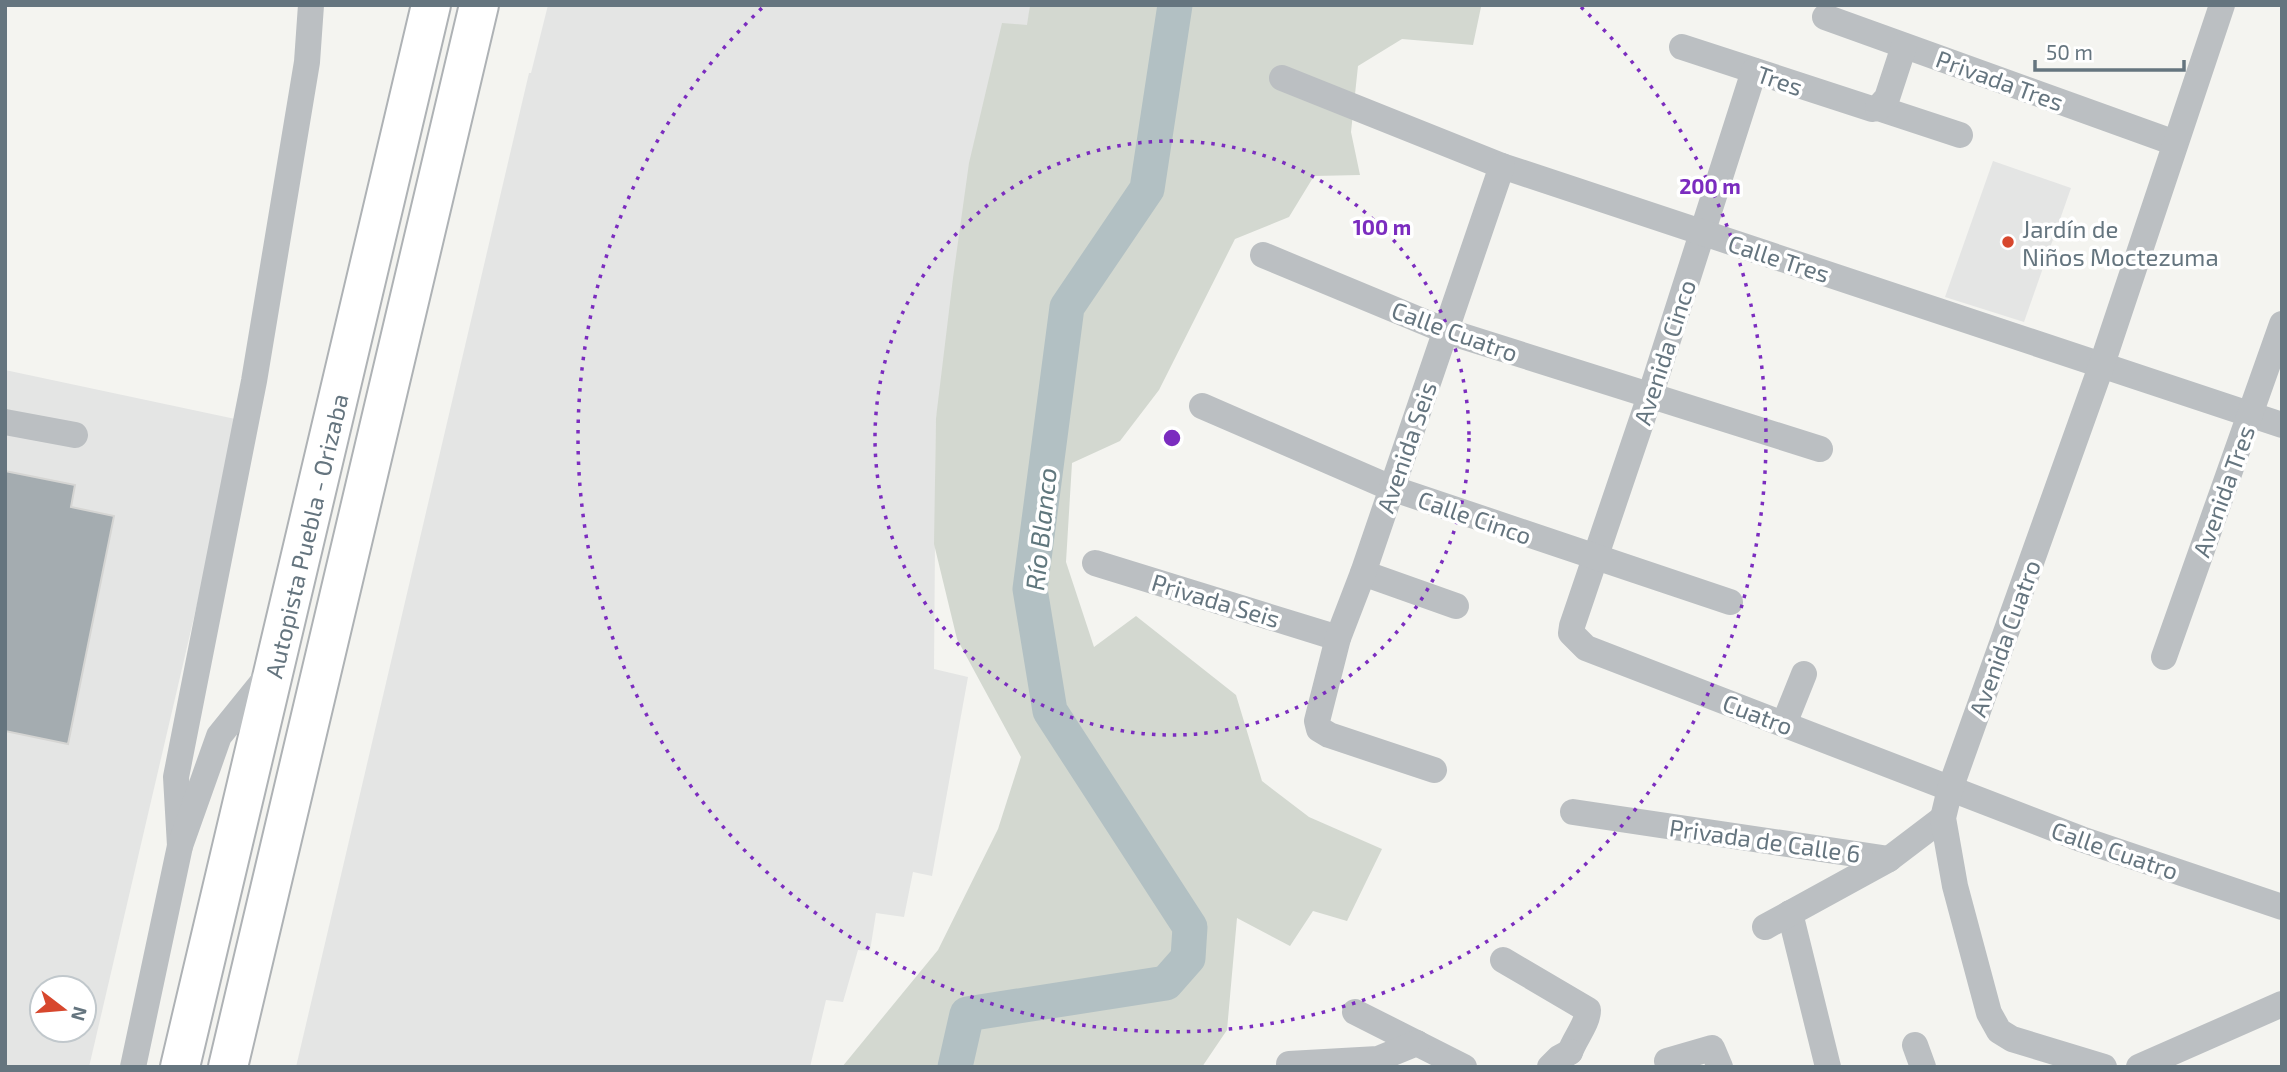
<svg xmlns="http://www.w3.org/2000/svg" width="2287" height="1072" viewBox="0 0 2287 1072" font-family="'Exo 2',sans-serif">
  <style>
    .built { fill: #e4e5e4; fill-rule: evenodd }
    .green { fill: #d3d8d0 }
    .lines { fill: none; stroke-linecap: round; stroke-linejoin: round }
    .river { stroke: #b2c0c3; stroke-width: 35 }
    .building { fill: #a4acb0; stroke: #d5d5d3; stroke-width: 2 }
    .highway-casing { stroke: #aeb2b5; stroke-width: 42 }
    .minor { stroke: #bbbfc2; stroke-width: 26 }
    .highway { stroke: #fff; stroke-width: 38 }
    .ring { fill: none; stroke: #7b2cbf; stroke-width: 3.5; stroke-dasharray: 3.5 7 }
    .poi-dot { fill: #d7472d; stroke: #fff; stroke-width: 2.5 }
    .labels { text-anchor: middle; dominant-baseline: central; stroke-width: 7; stroke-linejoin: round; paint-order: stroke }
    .street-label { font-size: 24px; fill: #65757f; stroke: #fff }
    .poi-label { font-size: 24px; fill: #65757f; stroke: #fff; text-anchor: start }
    .water-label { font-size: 26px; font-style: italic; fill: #60777d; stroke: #fff }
    .centre { fill: #7b2cbf; stroke: #fff; stroke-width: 3.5 }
    .ring-label { font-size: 21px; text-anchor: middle; font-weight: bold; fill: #7b2cbf; stroke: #fff; stroke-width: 7; stroke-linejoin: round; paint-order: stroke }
  </style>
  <rect width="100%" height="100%" fill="#f4f4f0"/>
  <g class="built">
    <polygon points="548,5 1030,5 1028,25 936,418 934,669 968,677 932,876 913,872 904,917 876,913 870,951 858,950 843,1002 826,1000 810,1067 296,1067 529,73 531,73"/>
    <polygon points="1993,161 2071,188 2024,322 1945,297"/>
    <path d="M5,370L240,420L89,1067H5ZM42,988H84V1030H42Z"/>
  </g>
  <polygon class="green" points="1030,5 1469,5 1481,7 1473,45 1402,39 1358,66 1351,132 1360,175 1314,176 1289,217 1235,239 1159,390 1120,441 1072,463 1066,562 1094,647 1136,616 1236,695 1262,781 1309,817 1382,849 1347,921 1313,911 1290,946 1237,918 1227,1030 1202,1067 842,1067 938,950 998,829 1021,757 957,639 934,544 936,418 953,278 969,163 1002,23 1027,25"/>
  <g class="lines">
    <polyline class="river" points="955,1067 967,1014 1166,983 1188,958 1190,927 1050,711 1030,589 1067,307 1147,189 1175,5"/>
  </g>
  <polygon class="building" points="5,471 75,485 71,507 114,516 68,744 5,731"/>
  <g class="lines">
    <defs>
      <g id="highway">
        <path id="s1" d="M180,1067L431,5"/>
        <polyline points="228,1067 479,5"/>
      </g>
    </defs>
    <use href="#highway" class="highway-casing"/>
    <g class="minor">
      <polyline points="1825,17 2175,143"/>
      <polyline points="1682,47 1872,109 1878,108 1960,135"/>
      <polyline points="1754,71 1650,396 1572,626 1571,633 1586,648 2081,839 2282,907"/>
      <polyline points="1282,78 1502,166 2282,425"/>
      <polyline points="1878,108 1887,98 1904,46"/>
      <polyline points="1263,255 1446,331 1820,449"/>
      <polyline points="1202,406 1391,488 1730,602"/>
      <polyline points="5,422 75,435"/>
      <polyline points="1095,563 1338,638"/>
      <polyline points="1363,573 1456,606"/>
      <polyline points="2164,657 2282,324"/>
      <polyline points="1784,724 1804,674"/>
      <polyline points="1434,770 1329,735 1319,729 1317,721 1338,638 1363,573 1502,166"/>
      <polyline points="1573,812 1889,859"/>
      <polyline points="180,846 176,777 254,381 307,62 311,5"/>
      <polyline points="1790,913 1828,1067"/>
      <polyline points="1765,927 1889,859 1943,818"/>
      <path d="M1503,960L1588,1010C1588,1023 1575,1038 1570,1052"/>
      <polyline points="1355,1012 1464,1067"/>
      <polyline points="1915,1045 1923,1067"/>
      <polyline points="1667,1061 1712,1048 1720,1067"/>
      <polyline points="1289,1064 1378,1059 1417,1043"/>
      <polyline points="133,1067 180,846 219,736 269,674"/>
      <polyline points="1550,1067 1559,1058 1570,1052"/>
      <polyline points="2104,1067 2012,1039 1999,1031 1989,1013 1955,886 1943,818 1950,789 2102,364 2222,5"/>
      <polyline points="2139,1067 2282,1004"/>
    </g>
    <use href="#highway" class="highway"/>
  </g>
  <g class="ring">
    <circle cx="1172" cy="438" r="297"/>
    <path d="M1581 7A594 594 0 1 1 763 7"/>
  </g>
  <circle class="poi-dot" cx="2008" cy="242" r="7"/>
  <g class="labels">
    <g class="street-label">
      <text transform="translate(1780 80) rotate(19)">Tres</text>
      <text transform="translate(2000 80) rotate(20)">Privada Tres</text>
      <text transform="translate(1779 258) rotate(18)">Calle Tres</text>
      <text transform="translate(1455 331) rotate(20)">Calle Cuatro</text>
      <text transform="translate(1664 352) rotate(-72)">Avenida Cinco</text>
      <text transform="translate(1406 447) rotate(-71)">Avenida Seis</text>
      <text transform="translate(2223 491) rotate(-70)">Avenida Tres</text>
      <text transform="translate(1475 517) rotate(19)">Calle Cinco</text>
      <text stroke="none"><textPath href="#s1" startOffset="546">Autopista Puebla - Orizaba</textPath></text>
      <text transform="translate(1216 600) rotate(17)">Privada Seis</text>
      <text transform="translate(2004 638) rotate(-70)">Avenida Cuatro</text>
      <text transform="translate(1758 714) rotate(21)">Cuatro</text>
      <text transform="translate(1765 840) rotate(8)">Privada de Calle 6</text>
      <text transform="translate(2115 850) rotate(19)">Calle Cuatro</text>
    </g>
    <g class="poi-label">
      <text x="2022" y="228">Jardín de<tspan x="2022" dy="28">Niños Moctezuma</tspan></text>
    </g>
    <g class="water-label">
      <text transform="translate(1040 529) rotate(-84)">Río Blanco</text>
    </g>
  </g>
  <circle cx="1172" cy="438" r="10" class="centre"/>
  <g class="ring-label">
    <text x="1710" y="194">200 m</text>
    <text x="1382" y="235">100 m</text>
  </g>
  <rect width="2287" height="1072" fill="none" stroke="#65757f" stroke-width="14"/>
  <g transform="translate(63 1009) rotate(106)"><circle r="33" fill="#ffffff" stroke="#c1c8cc" stroke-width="2"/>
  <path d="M0-5L12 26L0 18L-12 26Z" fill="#d7472d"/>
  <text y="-10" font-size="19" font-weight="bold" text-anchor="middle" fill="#65757f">N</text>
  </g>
  <path d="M2035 60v10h149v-10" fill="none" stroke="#65757f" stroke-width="3.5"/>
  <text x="2046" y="60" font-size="21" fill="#65757f" stroke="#ffffff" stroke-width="5" paint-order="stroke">50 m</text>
</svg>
